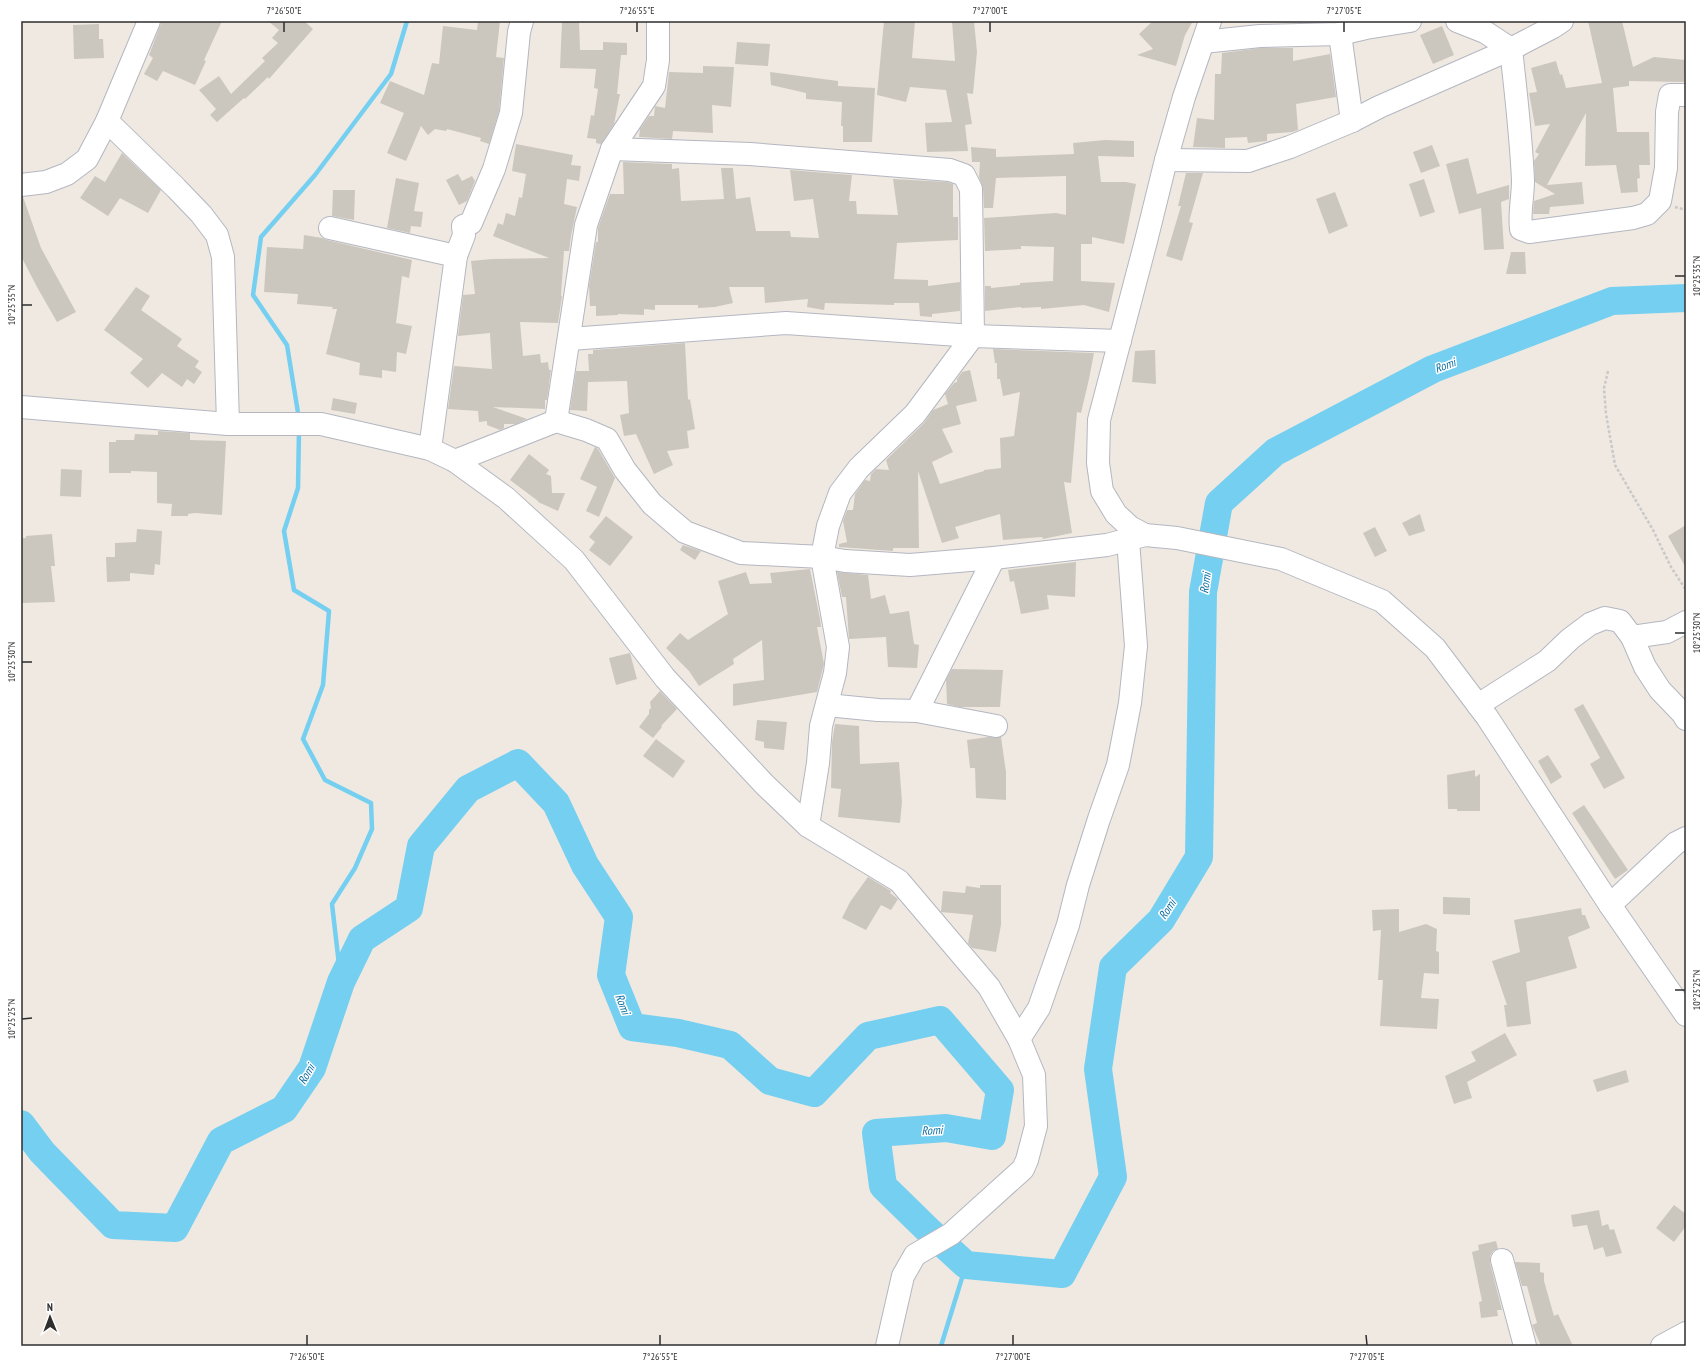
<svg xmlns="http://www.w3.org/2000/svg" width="1707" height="1367" viewBox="0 0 1707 1367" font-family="'PT Sans Narrow',sans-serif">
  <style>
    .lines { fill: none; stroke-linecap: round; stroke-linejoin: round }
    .stream { stroke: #75cff0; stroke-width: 4.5 }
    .river { stroke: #75cff0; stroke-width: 28 }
    .building { fill: #cbc7bf }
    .minor-casing { stroke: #b4b7c1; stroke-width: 24 }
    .path { stroke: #c9c9c9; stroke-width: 2.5; stroke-dasharray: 3 2; stroke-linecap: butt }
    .minor { stroke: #fff; stroke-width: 22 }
    .ticks { fill: none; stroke: #2e2e2e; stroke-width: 1.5 }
    .labels { text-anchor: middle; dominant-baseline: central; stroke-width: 3; stroke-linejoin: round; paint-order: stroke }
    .water-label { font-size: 12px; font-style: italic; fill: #0d6fa3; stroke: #fff }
    .neatline { fill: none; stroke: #2e2e2e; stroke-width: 1.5 }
    .ticks-label { font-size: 10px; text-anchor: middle; fill: #2e2e2e }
  </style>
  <rect width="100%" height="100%" fill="#efe9e1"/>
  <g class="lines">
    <g class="stream">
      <polyline points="299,419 287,345 253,295 261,237 315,175 391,74 407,21"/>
      <polyline points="299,430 298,488 284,531 294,590 329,611 323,685 303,739 325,780 371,803 372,829 355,868 332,904 341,982"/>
      <polyline points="941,1346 966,1265"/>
    </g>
    <polyline class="river" points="21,1124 42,1152 113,1225 175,1228 221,1141 284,1109 312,1068 341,982 362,939 409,908 421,846 468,789 518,763 556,803 585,865 619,917 611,975 632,1027 678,1033 730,1045 770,1081 814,1093 868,1036 940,1020 1000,1090 992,1136 946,1128 876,1133 883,1186 928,1230 966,1265 1062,1274 1113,1177 1098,1069 1113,967 1161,920 1199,857 1203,592 1219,503 1275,452 1433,369 1612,301 1686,298"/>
  </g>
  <g class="building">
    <polygon points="162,21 222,21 204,60 206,61 195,85 163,71 157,81 144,74 153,58 149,55"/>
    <polygon points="268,21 304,21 313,29 269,79 268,77 245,99 244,98 217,122 210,115 216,109 199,90 219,76 231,94 265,61 262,58 278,43 272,38 279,30"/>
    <polygon points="478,21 500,21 496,57 504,58 499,111 489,144 480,141 481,138 447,129 446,131 435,129 428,135 421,126 406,161 387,153 404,113 380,103 390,81 424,95 432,63 439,64 443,26 477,30"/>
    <polygon points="562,21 579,21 580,50 603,50 603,42 627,43 627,55 621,55 617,94 620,94 614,124 601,144 596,143 596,139 587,138 591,115 594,116 598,89 594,88 596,69 560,68"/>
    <polygon points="884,21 915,21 912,58 955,61 952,21 974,21 977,52 973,94 967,93 972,124 965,125 968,151 927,152 925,123 952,122 946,90 910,87 906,102 877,95"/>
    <polygon points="1153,21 1193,21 1185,35 1176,66 1137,55 1153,49 1139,34"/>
    <polygon points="1588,21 1622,21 1633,67 1654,57 1686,60 1684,82 1629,81 1629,86 1613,88 1617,132 1649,132 1650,165 1639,165 1640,178 1637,179 1638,192 1621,193 1616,165 1585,166 1586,113 1547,185 1582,182 1584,204 1550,207 1549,214 1533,214 1534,201 1555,194 1535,182 1534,161 1539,154 1535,152 1550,124 1535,126 1529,93 1537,92 1531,68 1556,61 1560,75 1562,74 1566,88 1602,83"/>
    <polygon points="99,24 99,39 103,39 104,58 74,59 73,25"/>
    <polygon points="1442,26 1454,55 1433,64 1420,35"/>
    <polygon points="737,42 770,44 768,66 735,64"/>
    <polygon points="1261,48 1293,48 1293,61 1330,54 1336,97 1296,104 1298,130 1292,132 1267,134 1267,141 1248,143 1247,137 1225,138 1225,148 1193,147 1197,118 1214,120 1215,74 1221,74 1222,53"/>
    <polygon points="703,66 734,67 731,107 712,105 713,133 673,131 672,139 639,137 640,129 649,116 654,116 655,106 665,108 669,72 703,73"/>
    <polygon points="770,72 838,81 838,86 875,88 872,142 843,142 843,126 841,126 842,102 806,99 806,93 771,85"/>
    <polygon points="1105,140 1134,141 1134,157 1098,156 1101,182 1126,182 1136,184 1124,244 1092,237 1092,244 1081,244 1081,281 1115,283 1109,312 1084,305 1041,309 1041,307 1021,308 1021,307 985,311 985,286 991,286 991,288 1020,285 1020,283 1053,281 1054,247 1021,246 1021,249 985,251 984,218 1056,213 1066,215 1066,176 996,178 993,208 984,208 983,188 979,177 980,162 972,162 971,147 996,149 996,157 1074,154 1073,143"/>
    <polygon points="516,144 573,155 571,165 581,166 579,181 567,179 564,204 577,207 571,236 569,251 564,251 561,296 562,296 558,323 520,322 523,356 540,354 541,363 548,362 549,370 551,370 547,400 545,400 545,409 493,407 527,419 516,424 504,424 504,428 500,430 487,425 487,421 479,422 478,411 448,409 454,366 492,369 490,333 458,336 463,295 475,294 471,261 492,259 549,258 493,236 498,223 503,225 506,213 515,216 519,197 522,198 526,174 512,171"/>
    <polygon points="1432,145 1440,166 1421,173 1413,152"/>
    <polygon points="122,153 161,190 148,213 120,198 108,216 80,198 95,176 105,182"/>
    <polygon points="1468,158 1477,194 1509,185 1509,199 1501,202 1504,249 1484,250 1481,208 1459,214 1446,164"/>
    <polygon points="623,162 672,164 672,169 679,168 681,201 724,199 721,168 733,168 736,199 750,197 756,231 790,231 791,237 819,238 813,199 794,201 790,170 852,175 849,201 856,201 857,214 898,215 893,179 947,182 953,184 953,217 958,217 958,240 897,243 894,279 928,280 928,286 960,282 960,311 932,314 932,317 920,316 919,303 894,303 894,305 825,303 824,310 807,307 808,299 765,303 764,287 729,287 733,303 715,307 698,308 698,305 655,305 655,310 644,309 644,315 618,314 618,315 596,316 596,306 590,306 589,286 596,242 598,242 598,228 610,194 624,194"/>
    <polygon points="1186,173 1203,173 1189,222 1193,223 1182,261 1166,256 1181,206 1178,206"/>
    <polygon points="458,174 462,181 472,176 475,181 467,201 459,205 446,180"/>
    <polygon points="396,178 419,183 414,211 423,212 421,227 411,226 410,233 387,228"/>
    <polygon points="1424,179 1435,212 1420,217 1409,184"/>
    <polygon points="333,190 355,190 354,220 332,216"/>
    <polygon points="1335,192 1348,226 1329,234 1316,199"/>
    <polygon points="21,197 23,197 41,248 76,312 57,322 37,287 21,256"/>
    <polygon points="304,235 322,238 327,240 412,260 409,278 402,276 396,323 412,326 406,354 397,352 396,372 382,370 382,378 359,375 360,363 326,354 337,309 332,309 333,307 297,304 298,294 264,292 267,247 303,249"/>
    <polygon points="1511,252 1525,252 1526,274 1506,274"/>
    <polygon points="136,287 150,296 141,310 182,339 177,346 199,361 195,367 202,372 194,384 187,379 182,387 162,373 148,388 130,373 143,359 104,330"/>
    <polygon points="685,343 688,400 690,399 695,429 687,431 689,448 667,451 673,465 654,474 636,434 624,436 620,415 629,413 627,381 588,382 587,411 570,410 576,371 589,371 588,354 593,354 593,350"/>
    <polygon points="993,349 1094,353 1089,379 1081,413 1077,412 1071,483 1064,482 1072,533 1043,539 1042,537 1003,540 1000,514 955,527 959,538 942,543 918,471 919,548 893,548 893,551 839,547 839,544 847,542 843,521 847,510 853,510 855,494 865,480 870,481 871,474 876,469 889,470 886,460 924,423 933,410 948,404 945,394 954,383 957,382 957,379 962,372 970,370 977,401 956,406 961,424 942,429 953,452 932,462 940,484 984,471 984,470 1001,468 1000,438 1014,436 1020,392 1003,396 1000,379 997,379 997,363 995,363"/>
    <polygon points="1155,350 1156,384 1132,382 1135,351"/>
    <polygon points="333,398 357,403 355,414 331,410"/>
    <polygon points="158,431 190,433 190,440 226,441 222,515 195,513 188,514 188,516 171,516 172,504 157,503 157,472 131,471 131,473 109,473 109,442 116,442 116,440 134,440 135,434 158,435"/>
    <polygon points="595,447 598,449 615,478 599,517 586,511 597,487 580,479"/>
    <polygon points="529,454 549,470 546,474 551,476 552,493 565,493 558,511 538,502 538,501 510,480"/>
    <polygon points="61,469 82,470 81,497 60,496"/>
    <polygon points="1420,514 1425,531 1409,536 1402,523"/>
    <polygon points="606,516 633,537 610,566 589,550 595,542 589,537"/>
    <polygon points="1686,525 1686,568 1668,536"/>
    <polygon points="1375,527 1387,551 1375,557 1363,533"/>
    <polygon points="137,529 162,531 160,565 155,564 154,575 130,573 130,581 107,582 106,557 115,557 115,543 136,542"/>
    <polygon points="52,534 55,566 51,566 55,602 21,603 21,538 26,538 26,536"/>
    <polygon points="683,545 701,551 695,560 680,550"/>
    <polygon points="1076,562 1075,597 1047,595 1049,609 1021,614 1014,581 1010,582 1008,570"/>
    <polygon points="810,569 820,619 821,627 817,627 824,664 817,692 733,706 733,684 764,680 762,640 733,659 734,664 699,686 689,671 666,648 680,633 688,640 728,614 718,581 746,572 750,584 772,583 770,573"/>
    <polygon points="837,572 868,575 871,599 885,595 890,614 909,611 914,644 919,645 917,668 888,667 886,637 849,639 846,597 842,597"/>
    <polygon points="630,653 637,679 616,685 609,658"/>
    <polygon points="952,669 1003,670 1000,707 960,707 947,704 946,680"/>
    <polygon points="660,691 677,709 661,726 662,727 653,738 639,727 649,714 649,710 651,708 650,702"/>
    <polygon points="1583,704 1625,778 1604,789 1590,764 1600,758 1574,709"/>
    <polygon points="757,720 787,722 784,750 764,748 764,742 755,740"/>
    <polygon points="835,724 859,726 860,764 899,762 902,802 900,823 838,817 841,789 831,788 832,742"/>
    <polygon points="988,737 1001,737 1006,772 1006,800 976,798 975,768 970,768 967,740"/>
    <polygon points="656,739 685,761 673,778 643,756"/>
    <polygon points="1548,755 1562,777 1551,784 1538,761"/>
    <polygon points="1475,770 1475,777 1480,774 1480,811 1457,811 1457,809 1448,809 1447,775"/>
    <polygon points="1584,805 1628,870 1615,879 1572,813"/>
    <polygon points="868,877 891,891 890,893 898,899 891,910 881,905 866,930 842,918 850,902"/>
    <polygon points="980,885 1001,885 1001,925 996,952 972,948 968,943 973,915 941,912 943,891 965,893 966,886 980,888"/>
    <polygon points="1443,897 1470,898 1470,915 1443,914"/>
    <polygon points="1581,908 1582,915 1585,915 1590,928 1568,937 1577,968 1526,982 1531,1024 1507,1027 1504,1005 1507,1005 1492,961 1520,952 1514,920"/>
    <polygon points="1399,909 1399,932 1426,924 1437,929 1436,951 1439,952 1439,974 1424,973 1421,998 1439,999 1437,1029 1380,1026 1383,980 1378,980 1381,930 1373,931 1372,910"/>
    <polygon points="1505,1033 1517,1055 1467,1082 1472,1098 1454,1104 1445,1076 1476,1061 1471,1052"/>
    <polygon points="1626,1070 1629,1082 1597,1092 1593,1080"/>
    <polygon points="1674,1205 1686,1214 1686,1226 1674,1242 1656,1228"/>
    <polygon points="1599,1210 1602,1226 1608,1224 1610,1230 1614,1229 1622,1253 1606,1257 1603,1247 1594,1250 1587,1225 1573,1227 1571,1215"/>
    <polygon points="1496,1241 1498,1249 1493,1251 1490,1256 1490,1263 1502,1310 1497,1310 1498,1316 1481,1318 1479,1302 1482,1301 1472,1252 1479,1250 1478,1245"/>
    <polygon points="1515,1262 1540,1263 1540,1272 1544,1273 1544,1281 1554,1316 1558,1314 1573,1346 1541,1346 1532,1325 1537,1323 1527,1286 1522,1286"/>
  </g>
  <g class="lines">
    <defs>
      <g id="minor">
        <polyline points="1210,21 1184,97 1166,160 1146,241 1099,420 1098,463 1102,491 1116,514 1130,527 1145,535 1177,538 1281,559 1382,601 1435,648 1487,717 1610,905 1686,1015"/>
        <path d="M1457,21L1485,32L1511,49C1516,93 1521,136 1523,180C1523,197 1519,213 1521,229L1529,232L1633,218L1647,214L1660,201L1666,168L1667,112L1670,95H1686"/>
        <polyline points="1340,34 1352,121"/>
        <polyline points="1203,42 1260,36 1340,34 1366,28 1410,21"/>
        <polyline points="107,121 176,188 201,214 217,235 223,257 228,424"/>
        <polyline points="612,149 750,154 950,170 964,175 971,189 973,336 915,414 859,468 840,493 828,526 822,557 838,647 835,673 821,726 818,763 808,826"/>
        <polyline points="1166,160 1248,161 1290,147 1352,121 1379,107 1511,49 1553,27 1562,21"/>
        <polyline points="21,185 46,182 67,174 87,159 107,121 149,21"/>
        <polyline points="330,228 456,256"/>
        <polyline points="570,339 786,323 973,336 1120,341"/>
        <polyline points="21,407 228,424 321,424 430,449 455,461 506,498 574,560 665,678 765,785 808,826 899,881 989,987 1019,1039 1034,1075 1036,1126 1027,1160 1023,1169 951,1234 915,1255 903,1276 887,1346"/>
        <polyline points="556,421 586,225 612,149 654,86 658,60 658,21"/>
        <polyline points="430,449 456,256 464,235 463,226 471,223 494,169 511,113 519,32 522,21"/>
        <polyline points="455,461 556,421 586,430 607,439 625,470 652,504 685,532 741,553 822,557 845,561 910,565 994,558 1107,545 1145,535"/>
        <polyline points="1632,637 1667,632 1686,622"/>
        <polyline points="827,705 878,710 917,711 996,726"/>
        <polyline points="1478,705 1547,661 1570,639 1590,624 1605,618 1620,621 1632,637 1645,667 1660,690 1683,714 1686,719"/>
        <polyline points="917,711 994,558"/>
        <polyline points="1610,905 1676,843 1686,838"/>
        <polyline points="1019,1039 1039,1008 1068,925 1078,885 1099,819 1118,765 1130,703 1136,646 1128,540"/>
        <polyline points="1502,1260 1525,1346"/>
        <polyline points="1662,1346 1686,1333"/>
      </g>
    </defs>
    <use href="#minor" class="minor-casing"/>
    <g class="path">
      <polyline points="1675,207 1686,210"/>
      <polyline points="1608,371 1604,388 1606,414 1615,465 1653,530 1671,567 1686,590"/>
    </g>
    <use href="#minor" class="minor"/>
  </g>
  <path class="ticks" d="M284,22V32M637,22V32M990,22V32M1344,22V32M1675,276H1685M22,305H32M1675,633H1685M22,662H32M1675,990H1685M22,1019L32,1018M307,1335V1345M660,1335V1345M1013,1335V1345M1366,1335L1367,1345"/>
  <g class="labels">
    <g class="water-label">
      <text transform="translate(1445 365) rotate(-21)">Romi</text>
      <text transform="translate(1205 583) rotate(-82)">Romi</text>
      <text transform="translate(1167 909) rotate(-57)">Romi</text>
      <text transform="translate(623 1004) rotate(68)">Romi</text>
      <text transform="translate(306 1074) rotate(-60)">Romi</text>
      <text transform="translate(932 1130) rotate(-3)">Romi</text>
    </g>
  </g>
  <rect width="1707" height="1367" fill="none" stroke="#ffffff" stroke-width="44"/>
  <g transform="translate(50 1317) rotate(359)" stroke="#ffffff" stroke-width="3" paint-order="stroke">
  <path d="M0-3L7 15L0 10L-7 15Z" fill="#2e2e2e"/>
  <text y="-6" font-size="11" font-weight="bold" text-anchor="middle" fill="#2e2e2e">N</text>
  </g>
  <rect x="22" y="22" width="1663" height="1323" class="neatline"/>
  <g class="ticks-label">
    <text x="284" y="14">7°26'50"E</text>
    <text x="637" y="14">7°26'55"E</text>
    <text x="990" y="14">7°27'00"E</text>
    <text x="1344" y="14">7°27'05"E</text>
    <text transform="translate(1696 276) rotate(-90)" y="4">10°25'35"N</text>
    <text transform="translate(11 305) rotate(-90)" y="4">10°25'35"N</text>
    <text transform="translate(1696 633) rotate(-90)" y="4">10°25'30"N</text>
    <text transform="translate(11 662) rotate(-90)" y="4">10°25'30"N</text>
    <text transform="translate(1696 990) rotate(-90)" y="4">10°25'25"N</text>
    <text transform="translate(11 1019) rotate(-90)" y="4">10°25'25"N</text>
    <text x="307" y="1360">7°26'50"E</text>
    <text x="660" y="1360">7°26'55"E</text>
    <text x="1013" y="1360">7°27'00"E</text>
    <text x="1367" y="1360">7°27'05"E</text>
  </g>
</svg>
